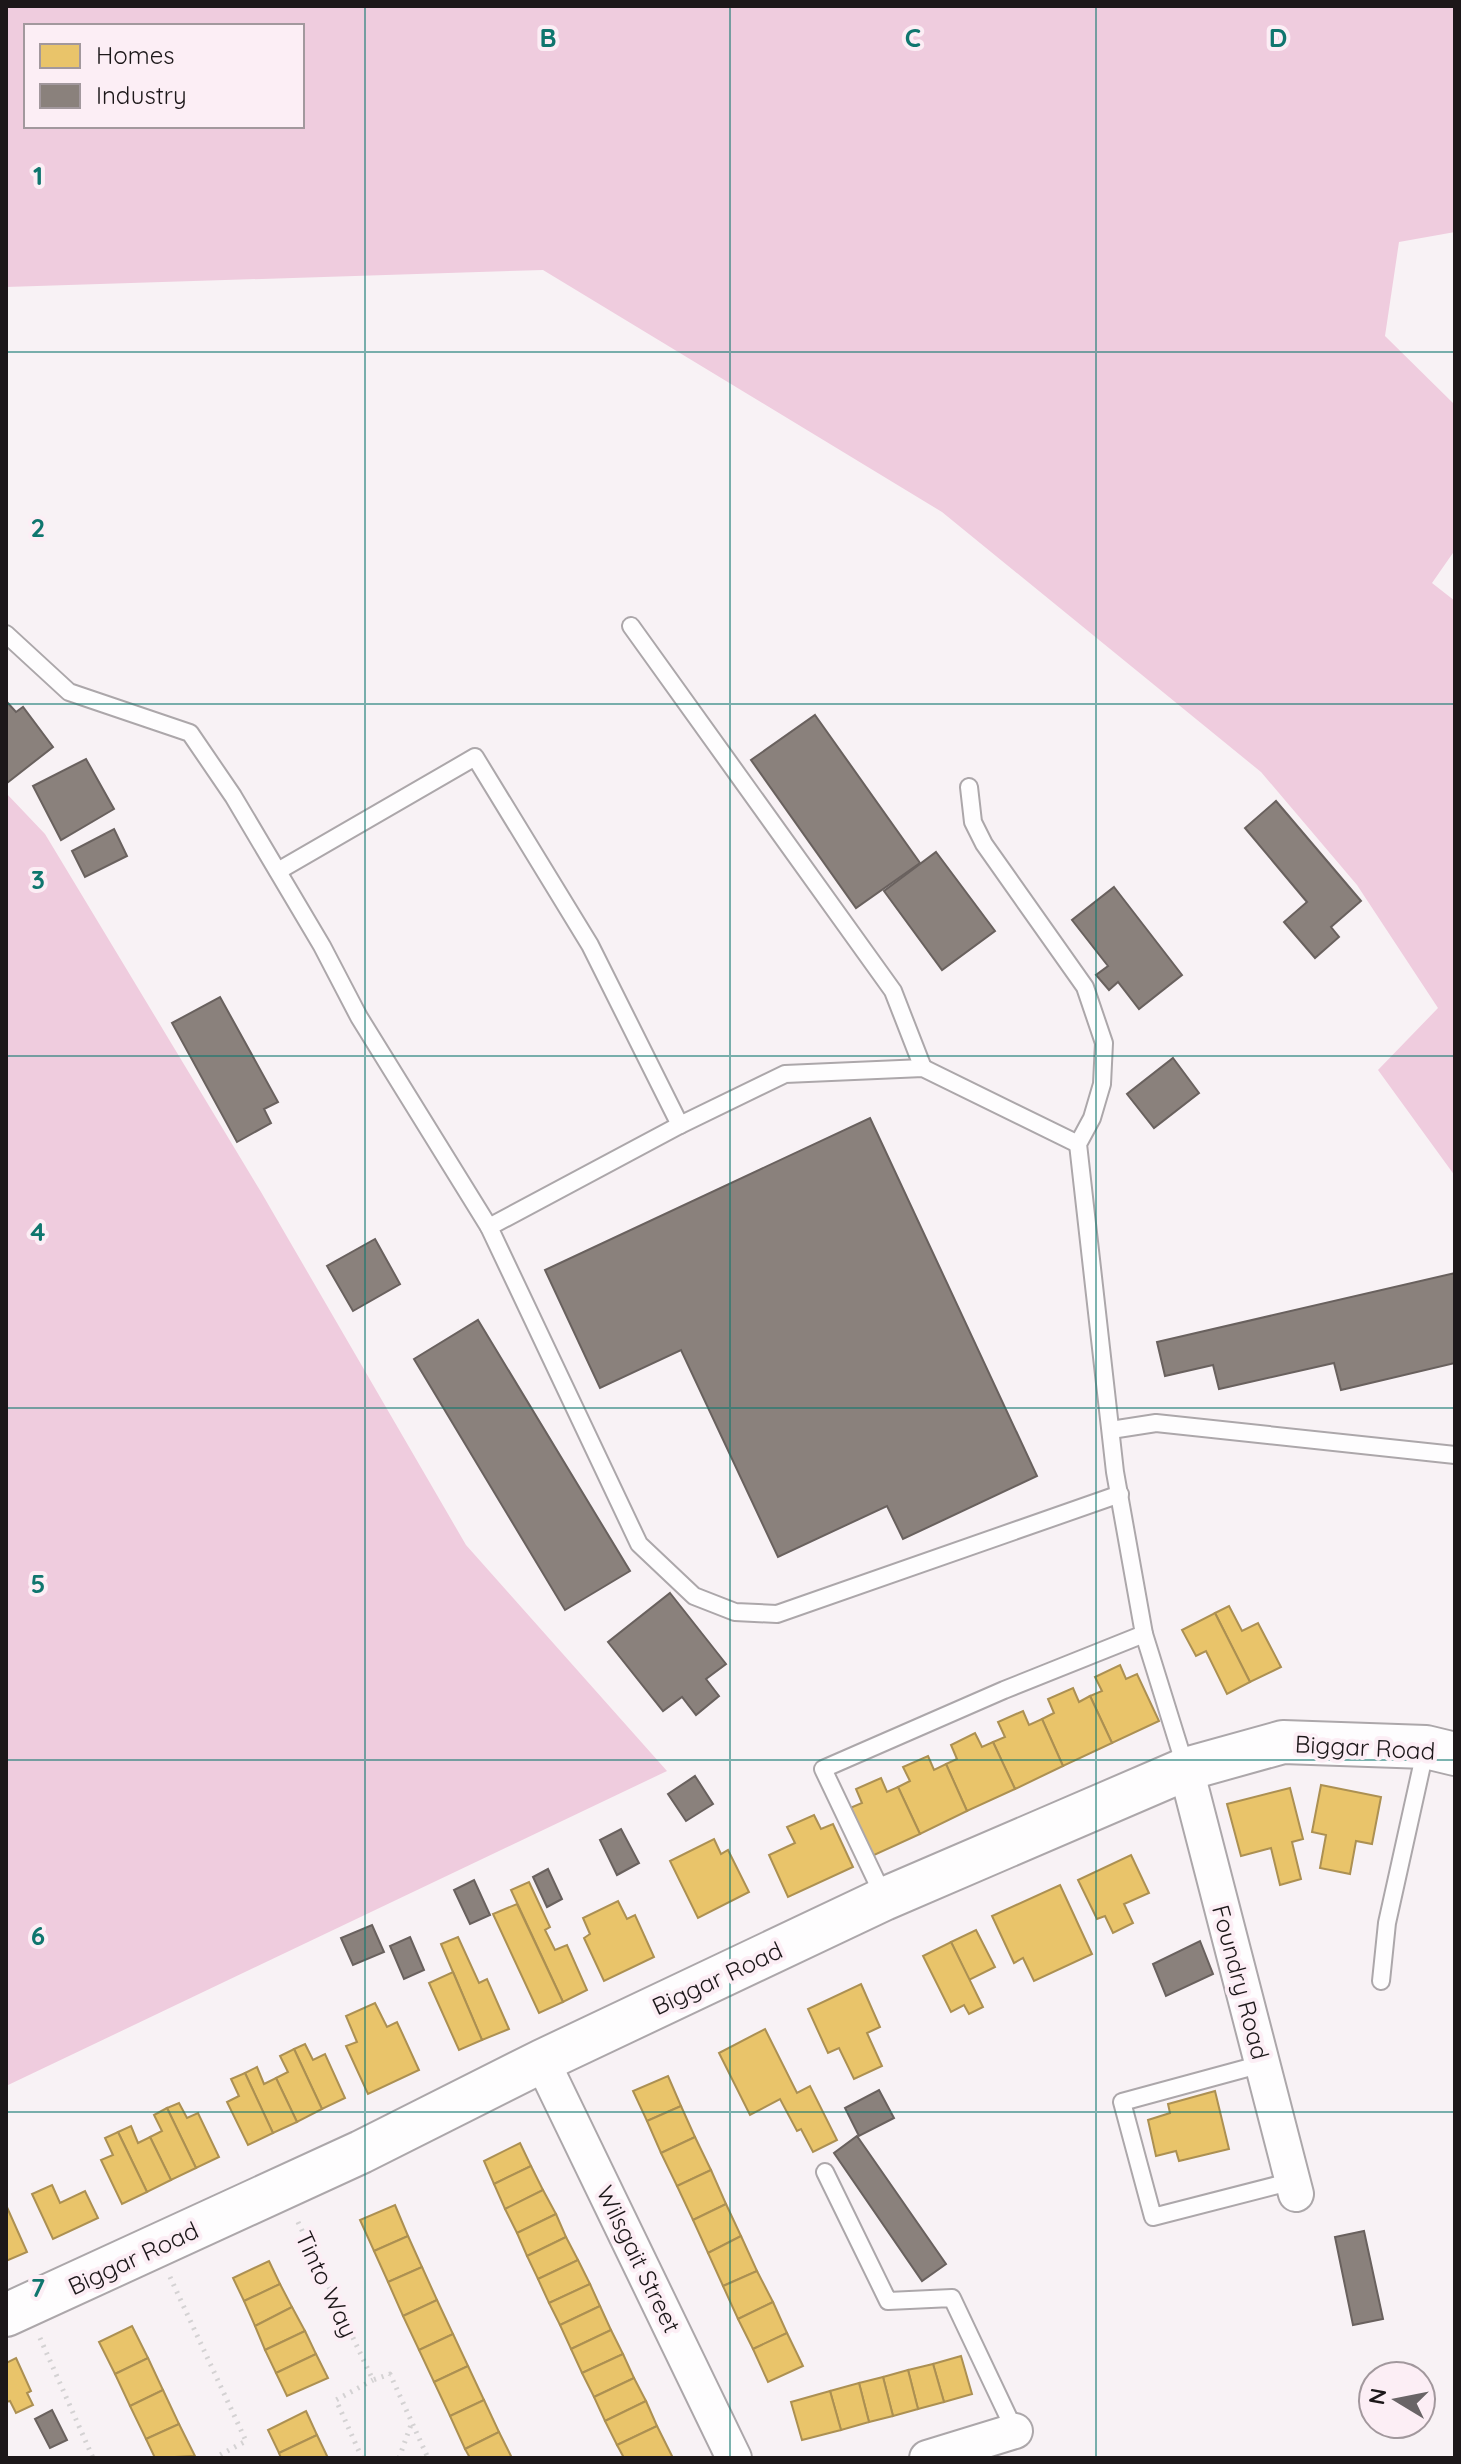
<svg xmlns="http://www.w3.org/2000/svg" width="1461" height="2464" viewBox="0 0 1461 2464" font-family="Quicksand,sans-serif">
  <style>
    .green { fill: #efccde; fill-rule: evenodd }
    .homes { fill: #e9c46a; stroke: #ac9052; stroke-width: 2 }
    .industry { fill: #8a817c; stroke: #69615e; stroke-width: 2 }
    .lines { fill: none; stroke-linecap: round; stroke-linejoin: round }
    .service-casing { stroke: #aca7aa; stroke-width: 20 }
    .minor-casing { stroke: #aca7aa; stroke-width: 38 }
    .tertiary-casing { stroke: #aca7aa; stroke-width: 46 }
    .path { stroke: #d4d2d3; stroke-width: 5; stroke-dasharray: 2 6; stroke-linecap: butt }
    .service { stroke: #fefdfe; stroke-width: 16 }
    .minor { stroke: #fefdfe; stroke-width: 34 }
    .tertiary { stroke: #fefdfe; stroke-width: 42 }
    .grid { fill: none; stroke: #0f766e; stroke-width: 2; stroke-opacity: 0.55 }
    .labels { text-anchor: middle; dominant-baseline: central; stroke-width: 8; stroke-linejoin: round; paint-order: stroke }
    .street-label { font-size: 24px; fill: #1c1719; stroke: #fceef5 }
    .grid-label { font-size: 26px; text-anchor: middle; font-weight: bold; fill: #0f766e; stroke: #fceef5; stroke-width: 8; stroke-linejoin: round; paint-order: stroke }
  </style>
  <rect width="100%" height="100%" fill="#f8f2f5"/>
  <g class="green">
    <path d="M6,6H1455V232L1399,242L1385,336L1455,405V550L1432,583L1455,601V1176L1378,1070L1438,1008L1357,885L1261,772L942,512L543,270L6,287ZM26,26H302V126H26Z"/>
    <polygon points="6,793 45,834 261,1192 466,1545 667,1771 6,2086"/>
  </g>
  <g class="homes">
    <polygon points="1229,1606 1242,1631 1258,1623 1281,1667 1250,1682 1215,1613"/>
    <polygon points="1215,1613 1250,1682 1227,1694 1206,1651 1196,1656 1182,1630"/>
    <polygon points="1120,1665 1126,1679 1137,1674 1159,1721 1112,1743 1090,1696 1102,1691 1095,1677"/>
    <polygon points="1073,1688 1079,1702 1090,1696 1112,1743 1063,1766 1042,1719 1054,1713 1048,1699"/>
    <polygon points="1023,1711 1029,1725 1042,1719 1063,1766 1015,1789 993,1742 1005,1737 998,1722"/>
    <polygon points="975,1733 982,1747 993,1742 1015,1789 967,1811 946,1764 957,1759 951,1745"/>
    <polygon points="928,1756 934,1770 946,1764 967,1811 920,1834 898,1787 910,1781 903,1767"/>
    <polygon points="881,1778 887,1792 898,1787 920,1834 872,1856 850,1808 862,1803 856,1789"/>
    <polygon points="1321,1785 1381,1797 1372,1844 1356,1841 1350,1874 1320,1868 1326,1835 1312,1832"/>
    <polygon points="1290,1788 1303,1839 1292,1842 1301,1879 1280,1885 1271,1848 1241,1856 1227,1804"/>
    <polygon points="814,1815 821,1829 833,1824 853,1867 788,1897 769,1855 795,1843 787,1827"/>
    <polygon points="714,1839 721,1854 728,1850 749,1892 698,1918 670,1861"/>
    <polygon points="1131,1855 1149,1893 1124,1904 1133,1923 1113,1933 1105,1916 1097,1919 1078,1880"/>
    <polygon points="529,1882 550,1927 545,1930 555,1950 567,1945 587,1990 563,2002 511,1890"/>
    <polygon points="1060,1885 1092,1954 1034,1981 1023,1958 1014,1963 992,1916"/>
    <polygon points="618,1901 627,1919 635,1915 654,1957 604,1981 584,1938 590,1934 583,1918"/>
    <polygon points="517,1904 563,2002 539,2013 493,1914"/>
    <polygon points="976,1930 995,1967 969,1980 951,1942"/>
    <polygon points="458,1937 479,1983 487,1979 509,2029 482,2040 441,1944"/>
    <polygon points="951,1942 983,2007 969,2014 964,2005 951,2012 923,1956"/>
    <polygon points="453,1972 482,2040 459,2050 429,1983"/>
    <polygon points="861,1984 880,2027 867,2033 882,2066 854,2079 839,2048 828,2053 808,2009"/>
    <polygon points="375,2003 387,2027 397,2022 419,2070 368,2094 346,2046 357,2042 346,2016"/>
    <polygon points="765,2029 797,2093 810,2086 837,2140 813,2152 801,2129 797,2131 780,2099 750,2115 719,2053"/>
    <polygon points="305,2044 313,2060 325,2054 345,2098 322,2109 294,2049"/>
    <polygon points="294,2049 322,2109 297,2122 276,2078 288,2072 280,2056"/>
    <polygon points="257,2067 264,2084 276,2078 297,2122 273,2133 245,2073"/>
    <polygon points="245,2073 273,2133 248,2145 227,2102 239,2096 231,2079"/>
    <polygon points="668,2076 681,2106 647,2121 633,2091"/>
    <polygon points="1215,2091 1229,2149 1179,2161 1176,2151 1156,2156 1148,2120 1170,2113 1168,2104"/>
    <polygon points="179,2103 187,2118 198,2113 219,2157 196,2168 167,2108"/>
    <polygon points="681,2106 695,2137 661,2153 647,2121"/>
    <polygon points="167,2108 196,2168 171,2180 150,2137 162,2131 154,2115"/>
    <polygon points="131,2126 138,2143 150,2137 171,2180 147,2192 118,2132"/>
    <polygon points="118,2132 147,2192 122,2204 101,2160 113,2155 105,2138"/>
    <polygon points="695,2137 711,2170 677,2186 661,2153"/>
    <polygon points="520,2143 531,2166 494,2184 484,2161"/>
    <polygon points="531,2166 543,2190 505,2209 494,2184"/>
    <polygon points="711,2170 726,2204 693,2220 677,2186"/>
    <polygon points="52,2185 60,2203 85,2191 98,2218 53,2239 32,2194"/>
    <polygon points="543,2190 556,2214 517,2233 505,2209"/>
    <polygon points="726,2204 741,2236 708,2253 693,2220"/>
    <polygon points="6,2205 27,2252 6,2261"/>
    <polygon points="395,2205 408,2236 374,2251 360,2220"/>
    <polygon points="556,2214 566,2237 527,2256 517,2233"/>
    <polygon points="408,2236 422,2267 388,2282 374,2251"/>
    <polygon points="741,2236 757,2271 723,2286 708,2253"/>
    <polygon points="566,2237 578,2260 538,2279 527,2256"/>
    <polygon points="578,2260 590,2284 549,2303 538,2279"/>
    <polygon points="269,2261 280,2284 244,2301 233,2278"/>
    <polygon points="422,2267 437,2300 403,2316 388,2282"/>
    <polygon points="757,2271 773,2302 738,2319 723,2286"/>
    <polygon points="280,2284 292,2307 255,2326 244,2301"/>
    <polygon points="590,2284 600,2306 560,2325 549,2303"/>
    <polygon points="437,2300 453,2334 419,2350 403,2316"/>
    <polygon points="773,2302 787,2333 753,2349 738,2319"/>
    <polygon points="600,2306 611,2330 571,2349 560,2325"/>
    <polygon points="292,2307 305,2331 265,2350 255,2326"/>
    <polygon points="132,2326 148,2358 115,2374 99,2342"/>
    <polygon points="611,2330 623,2354 582,2373 571,2349"/>
    <polygon points="305,2331 316,2354 276,2373 265,2350"/>
    <polygon points="787,2333 803,2366 768,2382 753,2349"/>
    <polygon points="453,2334 468,2366 434,2382 419,2350"/>
    <polygon points="316,2354 328,2378 287,2396 276,2373"/>
    <polygon points="623,2354 634,2378 594,2397 582,2373"/>
    <polygon points="961,2356 972,2394 944,2402 933,2364"/>
    <polygon points="16,2358 31,2391 27,2393 33,2405 16,2413 10,2401 6,2402 6,2363"/>
    <polygon points="148,2358 163,2390 130,2406 115,2374"/>
    <polygon points="933,2364 944,2402 918,2409 908,2370"/>
    <polygon points="468,2366 484,2400 450,2416 434,2382"/>
    <polygon points="908,2370 918,2409 893,2416 883,2377"/>
    <polygon points="883,2377 893,2416 869,2422 859,2383"/>
    <polygon points="634,2378 646,2401 605,2421 594,2397"/>
    <polygon points="859,2383 869,2422 841,2430 830,2391"/>
    <polygon points="163,2390 179,2424 146,2439 130,2406"/>
    <polygon points="830,2391 841,2430 802,2440 791,2402"/>
    <polygon points="484,2400 499,2432 465,2449 450,2416"/>
    <polygon points="646,2401 657,2426 617,2445 605,2421"/>
    <polygon points="306,2411 317,2435 279,2453 268,2430"/>
    <polygon points="179,2424 195,2456 155,2458 146,2439"/>
    <polygon points="657,2426 673,2458 624,2458 617,2445"/>
    <polygon points="499,2432 512,2458 470,2458 465,2449"/>
    <polygon points="317,2435 328,2458 281,2458 279,2453"/>
  </g>
  <g class="industry">
    <polygon points="6,701 16,712 23,707 53,747 7,783"/>
    <polygon points="815,715 920,863 856,908 751,760"/>
    <polygon points="86,759 114,809 61,840 33,786"/>
    <polygon points="1276,801 1361,901 1331,927 1339,937 1315,958 1284,922 1307,902 1245,828"/>
    <polygon points="114,829 127,856 85,877 72,851"/>
    <polygon points="936,852 995,931 942,970 884,891"/>
    <polygon points="1114,887 1182,975 1139,1009 1118,982 1109,990 1096,975 1108,966 1072,920"/>
    <polygon points="220,997 278,1102 264,1109 271,1123 237,1142 172,1023"/>
    <polygon points="1173,1058 1199,1093 1154,1128 1127,1094"/>
    <polygon points="870,1118 1037,1476 903,1539 887,1506 778,1557 681,1350 600,1388 545,1270"/>
    <polygon points="375,1239 400,1284 353,1311 327,1266"/>
    <polygon points="1455,1273 1455,1363 1341,1390 1334,1363 1219,1389 1213,1365 1165,1376 1157,1342"/>
    <polygon points="478,1320 630,1571 565,1610 414,1359"/>
    <polygon points="670,1593 726,1664 706,1679 719,1696 696,1715 682,1697 663,1711 608,1642"/>
    <polygon points="695,1776 713,1804 686,1821 668,1794"/>
    <polygon points="621,1829 639,1863 617,1875 600,1840"/>
    <polygon points="548,1869 562,1899 547,1907 533,1877"/>
    <polygon points="474,1880 490,1915 470,1924 454,1890"/>
    <polygon points="372,1925 384,1952 353,1965 341,1938"/>
    <polygon points="410,1937 424,1970 404,1979 390,1946"/>
    <polygon points="1200,1941 1213,1974 1166,1996 1153,1964"/>
    <polygon points="879,2090 894,2118 859,2136 845,2108"/>
    <polygon points="857,2136 946,2264 922,2281 834,2153"/>
    <polygon points="1364,2231 1383,2319 1353,2325 1335,2237"/>
    <polygon points="52,2410 67,2440 50,2448 35,2419"/>
  </g>
  <g class="lines">
    <defs>
      <g id="service">
        <polyline points="631,626 893,991 923,1068"/>
        <polyline points="6,634 69,692 190,733 233,796 322,946 359,1017 489,1227"/>
        <polyline points="278,871 475,757 590,945 680,1125"/>
        <polyline points="1078,1144 923,1068 785,1074 680,1125 489,1227 639,1544 694,1596 735,1612 777,1614 1120,1494"/>
        <polyline points="1111,1430 1156,1423 1455,1455"/>
        <polyline points="1144,1634 1186,1769"/>
        <polyline points="884,1897 823,1769 1004,1690 1144,1634 1115,1472 1078,1144 1092,1118 1102,1084 1104,1043 1085,987 984,844 973,822 969,787"/>
        <polyline points="1381,1981 1387,1923 1426,1747"/>
        <polyline points="1262,2064 1122,2102 1153,2217 1293,2181"/>
        <polyline points="825,2172 888,2301 952,2298 1015,2431"/>
      </g>
      <g id="minor">
        <polyline points="1186,1769 1296,2194"/>
        <polyline points="542,2061 734,2458"/>
        <polyline points="927,2458 1015,2431"/>
      </g>
      <polyline id="tertiary" points="6,2315 361,2152 542,2061 884,1899 1186,1769 1283,1742 1426,1747 1455,1754"/>
    </defs>
    <use href="#service" class="service-casing"/>
    <use href="#minor" class="minor-casing"/>
    <use href="#tertiary" class="tertiary-casing"/>
    <g class="path">
      <polyline points="298,2222 373,2380 390,2374 428,2458"/>
      <polyline points="170,2277 246,2441 218,2456"/>
      <polyline points="40,2338 93,2458"/>
      <polyline points="362,2458 336,2400 373,2380"/>
      <polyline points="399,2458 412,2422"/>
    </g>
    <use href="#service" class="service"/>
    <use href="#minor" class="minor"/>
    <use href="#tertiary" class="tertiary"/>
  </g>
  <path class="grid" d="M365,6V2458M730,6V2458M1096,6V2458M6,352H1455M6,704H1455M6,1056H1455M6,1408H1455M6,1760H1455M6,2112H1455"/>
  <g class="labels">
    <g class="street-label">
      <text transform="translate(1365 1747) rotate(3)">Biggar Road</text>
      <text transform="translate(717 1978) rotate(-25)">Biggar Road</text>
      <text transform="translate(1241 1982) rotate(75)">Foundry Road</text>
      <text transform="translate(133 2258) rotate(-25)">Biggar Road</text>
      <text transform="translate(639 2259) rotate(64)">Wilsgait Street</text>
      <text transform="translate(327 2284) rotate(65)">Tinto Way</text>
    </g>
  </g>
  <g class="grid-label">
    <text x="548" y="47">B</text>
    <text x="913" y="47">C</text>
    <text x="1278" y="47">D</text>
    <text x="38" y="185">1</text>
    <text x="38" y="537">2</text>
    <text x="38" y="889">3</text>
    <text x="38" y="1241">4</text>
    <text x="38" y="1593">5</text>
    <text x="38" y="1945">6</text>
    <text x="38" y="2297">7</text>
  </g>
  <rect width="1461" height="2464" fill="none" stroke="#1c1719" stroke-width="16"/>
  <rect x="24" y="24" width="280" height="104" fill="#fceef5" stroke="#a2989d" stroke-width="2"/>
  <rect x="40" y="44" width="40" height="24" fill="#e9c46a" stroke="#a2989d" stroke-width="2"/>
  <text x="96" y="64" font-size="24" fill="#1c1719">Homes</text>
  <rect x="40" y="84" width="40" height="24" fill="#8a817c" stroke="#a2989d" stroke-width="2"/>
  <text x="96" y="104" font-size="24" fill="#1c1719">Industry</text>
  <g transform="translate(1397 2400) rotate(280)"><circle r="38" fill="#fceef5" stroke="#a2989d" stroke-width="2"/>
  <path d="M0-6L14 30L0 20L-14 30Z" fill="#696466"/>
  <text y="-12" font-size="22" font-weight="bold" text-anchor="middle" fill="#1c1719">N</text>
  </g>
</svg>
